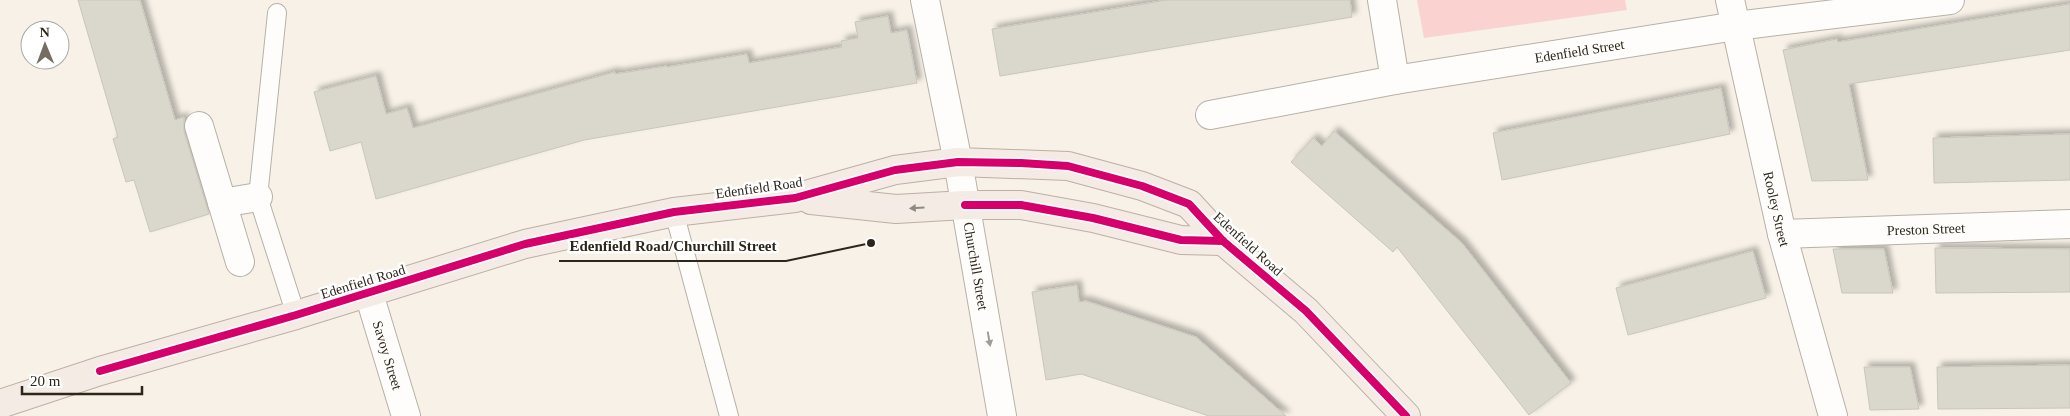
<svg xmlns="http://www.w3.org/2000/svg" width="2070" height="416" viewBox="0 0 2070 416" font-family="Georgia,serif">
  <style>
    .green { fill: #fad3d1 }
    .building { fill: #dad8cd; stroke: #c8c7bc; filter: url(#shadow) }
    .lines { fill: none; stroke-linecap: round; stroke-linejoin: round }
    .lane-casing { stroke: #b7b1a7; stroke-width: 20 }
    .street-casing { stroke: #b7b1a7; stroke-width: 30 }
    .primary-casing { stroke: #bfafa3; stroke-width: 30 }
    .lane { stroke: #fefdfb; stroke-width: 18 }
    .street { stroke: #fefdfb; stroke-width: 28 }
    .primary { stroke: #f4ebe5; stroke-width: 28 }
    .cycleway-casing { stroke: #fff; stroke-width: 11 }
    .cycleway { stroke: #d6006c; stroke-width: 8 }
    .oneway { fill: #908980 }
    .oneway2 { fill: #a09d96 }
    .labels { text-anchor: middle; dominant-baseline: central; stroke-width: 5; stroke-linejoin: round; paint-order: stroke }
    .street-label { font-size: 14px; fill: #2d271b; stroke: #fff }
    .leader { fill: none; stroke: #2d271b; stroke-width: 2 }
    .callout-dot { fill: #2d271b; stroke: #fff; stroke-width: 2 }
    .callout-label { font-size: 15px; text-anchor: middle; font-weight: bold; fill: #2d271b; stroke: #fff; stroke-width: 5; stroke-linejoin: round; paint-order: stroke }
  </style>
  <defs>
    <filter id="shadow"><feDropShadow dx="4.5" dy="-4.5" stdDeviation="2.5" flood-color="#0004"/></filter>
  </defs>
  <rect width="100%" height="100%" fill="#f7f1e7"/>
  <polygon class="green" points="1417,0 1625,0 1627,10 1424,38"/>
  <g class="building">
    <polygon points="78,0 140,0 175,120 184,117 184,131 209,214 150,232 134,180 126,182 113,139 118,137"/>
    <polygon points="1167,0 1350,0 1352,17 1000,76 992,29"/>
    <polygon points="2070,4 2070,50 1849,84 1868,180 1812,181 1783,50 1837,39 1838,42"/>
    <polygon points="888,16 891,33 907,30 917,83 584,140 376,199 361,142 330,151 314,92 376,76 386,114 407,108 413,128 615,72 615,74 667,66 667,67 747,54 749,63 842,47 841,41 858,38 855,22"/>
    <polygon points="1721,88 1730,134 1502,180 1493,133"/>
    <polygon points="1334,131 1462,243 1571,383 1529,415 1397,247 1393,252 1291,162 1313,138 1322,146"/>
    <polygon points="2070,134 2070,180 1934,183 1933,138"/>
    <polygon points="1935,248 2070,249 2070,292 1936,293"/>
    <polygon points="1833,249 1884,249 1893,293 1842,293"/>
    <polygon points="1753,251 1766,298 1628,335 1616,288"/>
    <polygon points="1077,285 1079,302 1086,301 1196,337 1286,416 1209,416 1081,374 1046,380 1032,292"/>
    <polygon points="2070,365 2070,408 1938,409 1937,367"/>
    <polygon points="1864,367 1910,367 1919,409 1870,410"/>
  </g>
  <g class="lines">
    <defs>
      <g id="lane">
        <polyline points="277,13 258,197 296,315"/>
        <polyline points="674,212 729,416"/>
      </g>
      <g id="street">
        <path id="s1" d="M925,0L958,162L1002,416"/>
        <polyline points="1382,0 1395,80"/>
        <path id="s2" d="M1730,0L1782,234L1833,416"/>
        <path id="s3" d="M1210,115L1395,80L1736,26L1950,0"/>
        <polyline points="199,126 240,262"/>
        <polyline points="222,203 258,197"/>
        <path id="s4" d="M1782,234L2070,224"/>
        <path id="s5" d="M369,294L406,416"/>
      </g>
      <g id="primary">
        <polyline points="811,200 896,209 965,205 1021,205 1093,218 1181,240 1223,241"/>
        <polyline points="0,404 100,371 296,315 525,244 674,212 795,198 895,170 958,162 1068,166 1142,186 1189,204 1223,241 1306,311 1406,416"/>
      </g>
    </defs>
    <use href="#lane" class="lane-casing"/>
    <use href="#street" class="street-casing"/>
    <use href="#primary" class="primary-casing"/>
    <use href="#lane" class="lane"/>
    <use href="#street" class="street"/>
    <use href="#primary" class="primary"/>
    <defs>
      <g id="cycleway">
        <polyline points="965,205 1021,205 1093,218 1181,240 1223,241"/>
        <polyline points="100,371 296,315 525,244 674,212 795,198 895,170 958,162 1021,163 1068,166 1142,186 1189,204 1223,241 1306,311 1406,416"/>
      </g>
    </defs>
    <use href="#cycleway" class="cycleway-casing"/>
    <use href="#cycleway" class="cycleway"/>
  </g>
  <defs><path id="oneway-solid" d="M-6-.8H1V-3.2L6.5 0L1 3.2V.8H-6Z" transform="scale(1.25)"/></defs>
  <use class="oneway" href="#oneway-solid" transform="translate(917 208) rotate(177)"/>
  <use class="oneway2" href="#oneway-solid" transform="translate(989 339) rotate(80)"/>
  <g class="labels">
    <g class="street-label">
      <text stroke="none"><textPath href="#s3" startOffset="375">Edenfield Street</textPath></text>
      <text transform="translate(759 188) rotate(-8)">Edenfield Road</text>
      <text stroke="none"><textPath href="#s2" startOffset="214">Rooley Street</textPath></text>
      <text stroke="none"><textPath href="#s4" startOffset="144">Preston Street</textPath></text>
      <text transform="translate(1248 244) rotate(42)">Edenfield Road</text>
      <text stroke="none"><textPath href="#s1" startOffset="271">Churchill Street</textPath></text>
      <text transform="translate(363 282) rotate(-17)">Edenfield Road</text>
      <text stroke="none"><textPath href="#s5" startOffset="64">Savoy Street</textPath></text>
    </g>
  </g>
  <path class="leader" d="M871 243L786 261H559"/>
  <circle class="callout-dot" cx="871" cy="243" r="5"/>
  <g class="callout-label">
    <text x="673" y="251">Edenfield Road/Churchill Street</text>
  </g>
  <g transform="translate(45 45) rotate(359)"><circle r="24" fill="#ffffff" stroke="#aba9a4"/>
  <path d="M0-4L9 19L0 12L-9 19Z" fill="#746e62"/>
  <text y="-8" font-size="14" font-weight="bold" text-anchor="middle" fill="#2d271b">N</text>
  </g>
  <path d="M22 386v8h120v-8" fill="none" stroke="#2d271b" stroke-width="2.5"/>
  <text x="30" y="386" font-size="15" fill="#2d271b" stroke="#ffffff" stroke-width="4" paint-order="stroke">20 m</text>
</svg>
